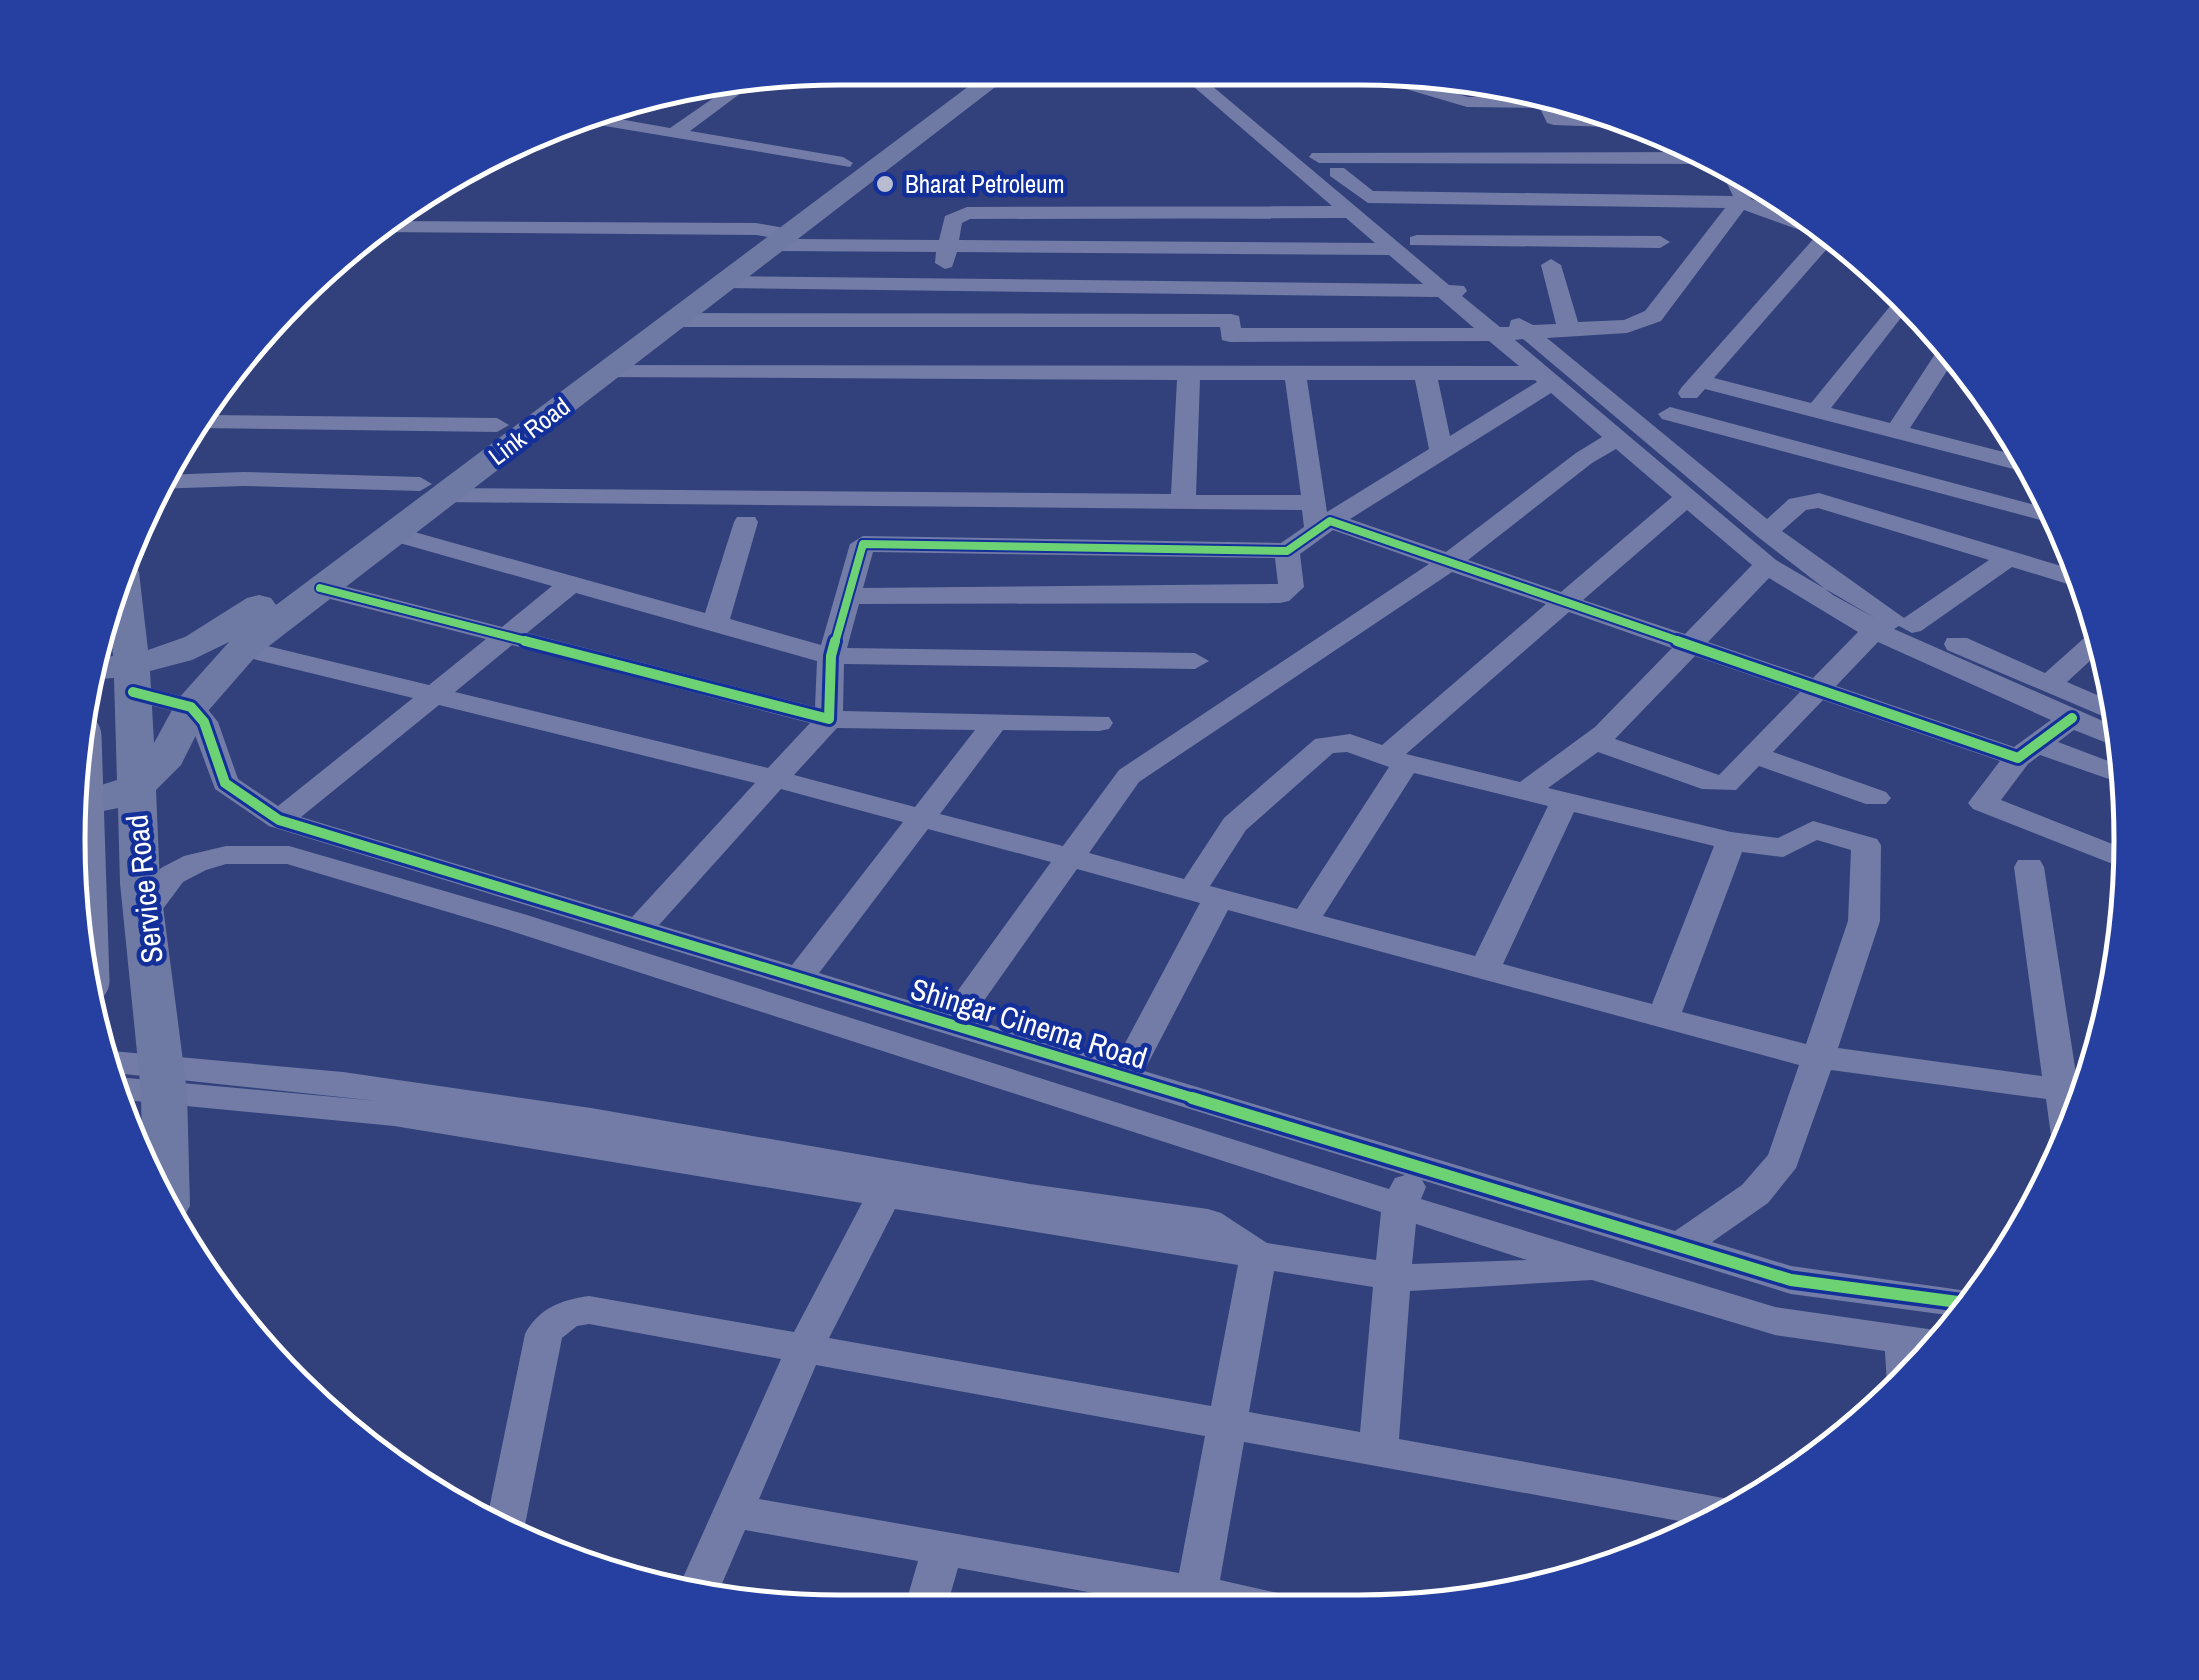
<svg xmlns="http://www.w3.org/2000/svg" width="2199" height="1680" viewBox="0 0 2199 1680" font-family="'Archivo Narrow',sans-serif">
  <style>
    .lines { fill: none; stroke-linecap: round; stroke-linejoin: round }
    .minor { fill: #727ca6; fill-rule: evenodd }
    .major { fill: #6f7aa4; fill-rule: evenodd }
    .highway-bridge { stroke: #727ca4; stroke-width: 45 }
    .cycleway-far2-casing { stroke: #132f9a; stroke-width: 12 }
    .cycleway-far1-casing { stroke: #132f9a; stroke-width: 16 }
    .cycleway-casing { stroke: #132f9a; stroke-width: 19 }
    .cycleway-far2 { stroke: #6cd273; stroke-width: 8 }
    .cycleway-far1 { stroke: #6cd273; stroke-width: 10 }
    .cycleway { stroke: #6cd273; stroke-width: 12 }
    .poi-dot { fill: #b7bcd1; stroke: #132f9a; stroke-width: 4 }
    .labels { text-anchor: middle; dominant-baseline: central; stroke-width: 9; stroke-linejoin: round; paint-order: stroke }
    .far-poi-label { font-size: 25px; fill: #fff; stroke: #132f9a; text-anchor: start }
    .far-street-label { font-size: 25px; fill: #fff; stroke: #132f9a }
    .street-label { font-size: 30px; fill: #fff; stroke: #132f9a }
    .rim { fill: none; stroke: #fff; stroke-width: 5 }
  </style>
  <rect width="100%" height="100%" fill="#32417b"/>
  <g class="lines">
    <g class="minor">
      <path d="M1172,68L1192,69L1449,285L1464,286L1467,291L1462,296L1500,327H1509L1511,320L1519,318L1533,325L1556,324L1541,265L1551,259L1561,265L1578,322L1624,320L1645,311L1725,208L1368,203L1330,176V168H1344L1373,191L1733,196L1718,164L1319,163L1309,157L1312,153L1709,152L1741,172L1751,199L1829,227L1843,242H1833L1714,378L1811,403L1896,299L1907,310L1831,408L1890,423L1939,348L1954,360L1910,428L2027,458L2029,469L2021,471L1705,389L1697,398H1681L1678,393L1681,388L1816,236L1744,210L1661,321L1627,333L1547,338L1767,519L1789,499L1819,493L2081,572L2084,589L2012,567L1921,631L1912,633L1899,626L1894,629L2121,729L2122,749L2074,730L2058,742L2124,767L2126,785L2040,755L2028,764L2001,800L2130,851L2128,870L1973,809L1968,803L2000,761L1823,700L1773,752L1886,792L1891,798L1886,804H1866L1759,766L1736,790L1702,789L1598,752L1548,788L1731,832L1778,838L1813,821L1877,839L1881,845L1880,921L1838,1048L2042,1076L2014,867L2018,860H2040L2044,867L2077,1080L2089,1082L2063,1153L2057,1152L2052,1143L2046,1099L1831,1070L1796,1168L1768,1203L1712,1242L1791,1266L1982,1293L1962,1317L1791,1294L1422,1180L1426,1187L1421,1199L1775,1307L1949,1332L1929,1357L1923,1356L1924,1364L1892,1397L1887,1386L1885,1351L1775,1335L1592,1280L1410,1291L1399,1439L1740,1501L1742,1505L1701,1525L1244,1442L1220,1580L1278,1593L1284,1606H1164L958,1568L947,1606H905L918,1561L745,1530L715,1600L677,1591L781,1359L589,1324L577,1326L562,1338L522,1540L486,1524L525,1334C539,1308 561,1300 589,1296L794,1332L862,1203L394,1126L114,1099L106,1076L378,1101L105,1072L101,1050L343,1072L591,1108L1030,1184L1208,1209L1221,1213L1267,1243L1376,1260L1381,1212L505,929L287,864H226L206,870L183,882L157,917H135L130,910L161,868L184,856L226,846H289L527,915L1389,1189L1395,1178L1405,1175L269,826L215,789L191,724L181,713L123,698L119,692L133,684L201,701L218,722L238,779L278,806L413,698L233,654L230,648L233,642L243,640L429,685L486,639L311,594L307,588L311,582L320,580L502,627L552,586L382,538L378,533L382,528H400L705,613L734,522L737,517H755L758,522L730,619L821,645L850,544L863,536L1281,543L1304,527L1302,510L441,502L429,495L441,488L1171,494L1177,380L598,377L595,372L606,365L1519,366L1489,341L1230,342L1222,340L1220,327H675L664,320L675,313L1231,314L1239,316L1241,328H1474L1438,297L725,288L714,282L725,276L1423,284L1389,255L957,252L952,267L945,269L935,263L936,252L774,251L764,245L767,241L781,239L756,235L375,232L389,221L756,223L796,230L799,234L794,239L939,240L945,216L967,207L1332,206ZM1346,218L1375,243L959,240L962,223L970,219ZM1523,339L1758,537L1833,595L1875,618L1776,560L1515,340ZM1200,380H1285L1301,495H1196ZM1307,380H1415L1429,449L1327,512ZM1438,380H1535L1537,382L1450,436ZM1551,393L1602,437L1576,453L1446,552L1350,519ZM1616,449L1672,497L1561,592L1468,560L1592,463ZM1818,508L1989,560L1904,618L1782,531L1806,510ZM1687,510L1752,565L1685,634L1583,600ZM1333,530L1429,564L1119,770L1063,846L940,814L1003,730L1099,731L1109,729L1113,723L1109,717L843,711L844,664L1195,669L1209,661L1195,653L847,648L859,604L1280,603L1289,601L1304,587L1300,554ZM873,552L1275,558L1278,584L863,588ZM1452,572L1546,604L1382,745L1350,734L1315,739L1224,818L1184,879L1089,853L1139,782ZM1769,578L1858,632L1813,678L1708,642ZM576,593L817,661L815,707L527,633ZM1569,612L1672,648L1595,727L1520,782L1406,754ZM1878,642L2051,720L2014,747L1836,686ZM512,645L810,723L768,768L455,692ZM1695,656L1800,692L1719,775L1615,739ZM439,705L755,783L632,917L301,817ZM837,728L975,730L915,807L794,775ZM1347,752L1389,767L1297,909L1210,886L1246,830L1333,753ZM1414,773L1548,806L1475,956L1323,916ZM781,789L903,822L792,965L659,925ZM1574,812L1714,846L1652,1004L1503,964ZM928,829L1051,862L943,1011L819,973ZM1817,840L1851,850L1848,921L1806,1044L1682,1012L1742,852L1783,857ZM1077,869L1200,903L1115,1062L971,1019ZM1228,910L1799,1065L1768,1155L1742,1185L1675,1231L1144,1071ZM895,1209L1238,1265L1211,1406L829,1338ZM1416,1224L1527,1260L1412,1264ZM1274,1271L1373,1287L1360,1432L1249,1412ZM816,1365L1205,1436L1179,1573L759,1499Z"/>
      <polygon points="1378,70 1468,97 1536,97 1539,91 1555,93 1561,114 1617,116 1641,125 1633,128 1554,125 1547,123 1540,108 1467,107 1372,79 1372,71"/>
      <polygon points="761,78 690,131 843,157 853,163 850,167 575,121 591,114 670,128 738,81"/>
      <polygon points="1417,235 1660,236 1670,242 1660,248 1410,245 1410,237"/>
      <polygon points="1670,407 2054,510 2063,526 1662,419 1658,414"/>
      <polygon points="207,415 497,418 509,425 497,432 198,428"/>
      <polygon points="243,472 420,477 432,484 420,491 243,486 154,489 163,475"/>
      <polygon points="2099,630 2104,648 2067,682 2118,704 2119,723 1947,650 1944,644 1947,638 1967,638 2045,673 2092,631"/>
    </g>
    <path class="major" d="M993,68H1020L256,656L208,711L181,765L156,790L160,883L187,1092L190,1206L183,1218L174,1221L142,1156L141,1092L120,883L118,808L74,817L76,793L117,780L114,678L85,680L93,659L113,656L109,612L125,563L134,565L139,572L148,650L185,637L247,598L259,595L271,598L276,605ZM229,642L178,699L154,743L150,671L192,660Z"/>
    <polyline class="highway-bridge" points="79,736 87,981"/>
    <defs>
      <g id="cycleway-far2">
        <polyline points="320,588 534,643"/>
        <polyline points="835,643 863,544 1287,551 1330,521 1685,643"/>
      </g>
      <g id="cycleway-far1">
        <polyline points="525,641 829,719 831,656 835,641"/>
        <polyline points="1677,641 2018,758 2072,718"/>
        <polyline points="133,692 191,707 204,722 225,783 279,820 1200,1100"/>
      </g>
      <polyline id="cycleway" points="1192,1098 1791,1280 1973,1304"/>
    </defs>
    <use href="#cycleway-far2" class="cycleway-far2-casing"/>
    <use href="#cycleway-far1" class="cycleway-far1-casing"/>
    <use href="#cycleway" class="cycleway-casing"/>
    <use href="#cycleway-far2" class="cycleway-far2"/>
    <use href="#cycleway-far1" class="cycleway-far1"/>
    <use href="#cycleway" class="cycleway"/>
  </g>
  <circle class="poi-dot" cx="885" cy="184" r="10"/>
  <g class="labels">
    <g class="far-poi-label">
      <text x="905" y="184">Bharat Petroleum</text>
    </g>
    <g class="far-street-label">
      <text transform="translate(529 431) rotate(-37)">Link Road</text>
    </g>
    <g class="street-label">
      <text transform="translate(144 889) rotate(-96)">Service Road</text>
      <text transform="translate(1029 1023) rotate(17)">Shingar Cinema Road</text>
    </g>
  </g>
  <path d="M0 0H2199V1680H0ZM840 85H1359A755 755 0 0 1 2114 840V840A755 755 0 0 1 1359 1595H840A755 755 0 0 1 85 840V840A755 755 0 0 1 840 85Z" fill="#2640a2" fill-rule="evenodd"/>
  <path class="rim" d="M840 85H1359A755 755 0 0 1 2114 840V840A755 755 0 0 1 1359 1595H840A755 755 0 0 1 85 840V840A755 755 0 0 1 840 85Z"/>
</svg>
